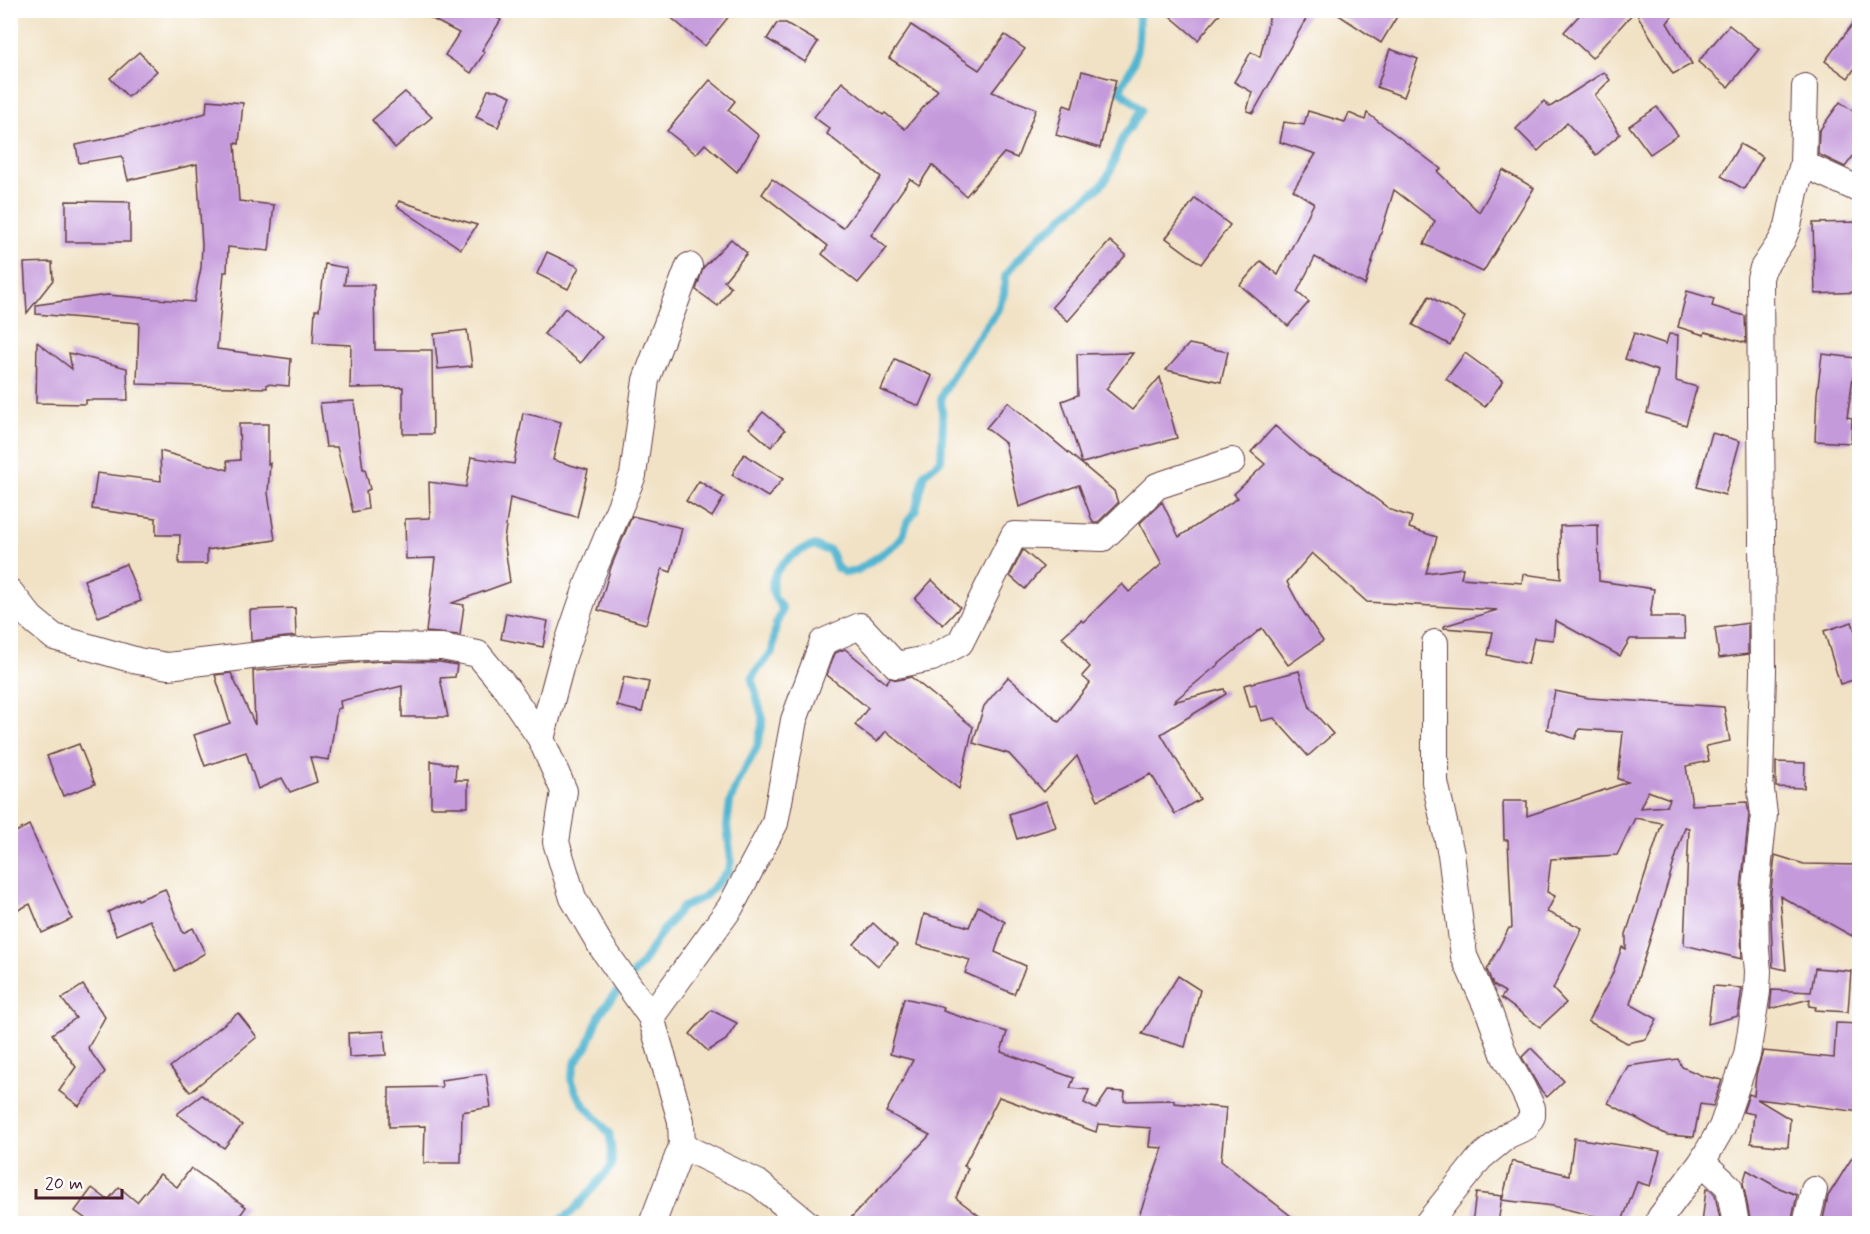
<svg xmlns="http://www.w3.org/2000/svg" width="1870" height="1234" viewBox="0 0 1870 1234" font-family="Mynerve,sans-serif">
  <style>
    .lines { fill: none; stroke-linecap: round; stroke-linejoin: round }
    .stream { stroke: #51b5d0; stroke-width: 8 }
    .building { fill: #c59adb; fill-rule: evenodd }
    .street-casing { stroke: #633c42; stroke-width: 28 }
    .street { stroke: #fff; stroke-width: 26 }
  </style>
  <rect width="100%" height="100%" fill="#fff"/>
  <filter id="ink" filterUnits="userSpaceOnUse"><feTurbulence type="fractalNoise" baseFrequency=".0167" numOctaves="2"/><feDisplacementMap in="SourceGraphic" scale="12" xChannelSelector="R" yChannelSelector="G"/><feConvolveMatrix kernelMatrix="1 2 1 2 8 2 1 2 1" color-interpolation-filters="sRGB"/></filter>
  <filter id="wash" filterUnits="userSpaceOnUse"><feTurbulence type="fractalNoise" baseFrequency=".008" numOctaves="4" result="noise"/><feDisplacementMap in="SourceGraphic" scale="24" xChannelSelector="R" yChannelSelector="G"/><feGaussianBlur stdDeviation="1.35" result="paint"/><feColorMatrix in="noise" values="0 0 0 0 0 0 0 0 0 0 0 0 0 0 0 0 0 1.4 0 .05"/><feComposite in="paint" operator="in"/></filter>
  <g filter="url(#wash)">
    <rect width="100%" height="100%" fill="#f1e2c5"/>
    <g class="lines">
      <path class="stream" d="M555,1224L572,1212L612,1166L611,1145L609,1133L586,1107L577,1094L571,1079L576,1061L587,1047L600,1014L610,1000L642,964L659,936L681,908L704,897L728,872L731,861L727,826L730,802L738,782L757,747L762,726V716L752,680L754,674L772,652L776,624L781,614L782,608C780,605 776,600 774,596C765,570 794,551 815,545L822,549L830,550L837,568L846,573L858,570L895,545L902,537L907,523L916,509L925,473L941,460L943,423L941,398L944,391L961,361L997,311L1004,294L1005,277L1012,266L1042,234C1054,228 1060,218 1070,210C1085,197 1101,191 1110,172C1115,161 1117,148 1123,137C1129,128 1137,120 1141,110L1139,107L1120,91C1123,81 1127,77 1131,69C1139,55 1139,26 1139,10"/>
    </g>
    <g id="blocks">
      <g class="building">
        <polygon points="415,10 483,10 501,20 482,50 485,52 471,73 445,55 459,33"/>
        <polygon points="662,10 734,10 705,46"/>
        <polygon points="1163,10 1223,10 1198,40"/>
        <polygon points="1271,10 1311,10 1253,113 1247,111 1252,92 1234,82 1251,52 1260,57"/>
        <polygon points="1331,10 1401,10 1381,43"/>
        <polygon points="1584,10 1677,10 1667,23 1692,64 1673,74 1635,11 1592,58 1564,32"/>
        <polygon points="1860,14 1860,61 1848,78 1825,61"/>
        <polygon points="777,23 786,23 818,42 805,62 767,39"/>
        <polygon points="911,25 979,70 1005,35 1025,49 992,92 1036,109 1017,158 1004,153 966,196 932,165 919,185 910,179 871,235 887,248 858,283 822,254 828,246 762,194 772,179 843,228 881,177 827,134 830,129 814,117 842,82 883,115 885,113 905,129 938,90 889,58"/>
        <polygon points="1729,25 1759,49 1728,87 1698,62"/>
        <polygon points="1390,49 1418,59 1404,97 1377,87"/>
        <polygon points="139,52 157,71 128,97 110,78"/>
        <polygon points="1082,71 1116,80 1100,148 1056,135 1064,105 1072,108"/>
        <polygon points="1604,72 1610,80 1595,95 1620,134 1596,155 1567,123 1538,151 1516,129 1544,101 1550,107"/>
        <polygon points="710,80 735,101 728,110 759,136 737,172 705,144 696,154 667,131"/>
        <polygon points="488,90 497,90 511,96 498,127 476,117"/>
        <polygon points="405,92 432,117 395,148 372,120"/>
        <polygon points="207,100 243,103 239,144 235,143 239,201 274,205 269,251 228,247 227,272 224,272 217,349 291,359 289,386 267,384 267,388 137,384 139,323 36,314 36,305 107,295 194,302 201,268 202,245 197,164 128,180 122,156 79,163 76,145 156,128 206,113"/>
        <polygon points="1840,102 1860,116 1860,147 1845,167 1818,154 1819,131"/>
        <polygon points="1657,107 1678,135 1650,154 1629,126"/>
        <polygon points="1308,111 1345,122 1349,113 1365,120 1367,113 1441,169 1438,172 1479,212 1503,170 1534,188 1483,272 1424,244 1435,221 1394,190 1365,285 1315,257 1297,292 1309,302 1288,326 1240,285 1261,261 1278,275 1314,203 1293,190 1316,154 1280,142 1284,122 1304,125"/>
        <polygon points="1740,144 1763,157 1744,189 1721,176"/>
        <polygon points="1195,198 1230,225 1201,264 1166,238"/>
        <polygon points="66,201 130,202 130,242 66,242"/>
        <polygon points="399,201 450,217 477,225 461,249 397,206"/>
        <polygon points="1860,222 1860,292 1815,294 1813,223"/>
        <polygon points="731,239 747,253 724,281 731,287 718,306 696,290 703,268"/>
        <polygon points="1110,241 1126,255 1068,321 1052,307"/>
        <polygon points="547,252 579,267 568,289 537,274"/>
        <polygon points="52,262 53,280 27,313 24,263"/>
        <polygon points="325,264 347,268 344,285 374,285 375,350 432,350 433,434 403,434 403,387 350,388 351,345 313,343 315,310 319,310"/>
        <polygon points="1687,291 1714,299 1712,306 1745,316 1746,343 1705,332 1704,335 1678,327"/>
        <polygon points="1429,296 1465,317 1450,345 1413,325"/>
        <polygon points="565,308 602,337 581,363 544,334"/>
        <polygon points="467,330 472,366 438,369 434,334"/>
        <polygon points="1634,333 1666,344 1669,334 1678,335 1676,381 1697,387 1686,425 1647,413 1658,371 1625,359"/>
        <polygon points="37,342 72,369 69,353 127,368 128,400 86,400 86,404 36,403"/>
        <polygon points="1189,344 1228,352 1221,382 1166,370"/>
        <polygon points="1133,353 1106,389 1132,410 1160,377 1177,438 1082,463 1062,401 1078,395 1077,354"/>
        <polygon points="1465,353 1503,381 1485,407 1446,379"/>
        <polygon points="1822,354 1856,358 1847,417 1852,418 1851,443 1815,441 1817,394"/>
        <polygon points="895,359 932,376 919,406 881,390"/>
        <polygon points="354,401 363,469 365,469 370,489 366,491 368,509 353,512 337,447 326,447 320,403"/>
        <polygon points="1008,402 1114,491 1118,503 1097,523 1093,523 1079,485 1019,507 1005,443 986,428"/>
        <polygon points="763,412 785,430 771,447 749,428"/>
        <polygon points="523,413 561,422 553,460 588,470 577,517 510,498 504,540 510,582 452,603 464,605 460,635 426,632 435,558 406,559 405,519 430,518 429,482 466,487 471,457 514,464"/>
        <polygon points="239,424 268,424 268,464 270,463 268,493 275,540 207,550 207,564 179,564 180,535 156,535 156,518 92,509 97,473 161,481 160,451 228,470 227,461 240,460"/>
        <polygon points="1275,426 1309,456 1342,474 1391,510 1412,517 1409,528 1437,537 1426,573 1463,568 1461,578 1522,583 1523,574 1561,579 1560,526 1598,525 1599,581 1654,589 1650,617 1684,617 1685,639 1630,639 1620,656 1555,620 1553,640 1534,638 1528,664 1488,655 1493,632 1444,628 1444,626 1497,610 1367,602 1312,553 1287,582 1302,610 1323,641 1288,665 1262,628 1173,702 1224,689 1226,694 1161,734 1200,799 1175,814 1151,774 1098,800 1077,756 1044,792 1009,754 973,743 984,706 1008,677 1059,722 1090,683 1082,676 1090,667 1062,637 1081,620 1083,622 1122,584 1129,592 1162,564 1140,523 1162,502 1179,537 1238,498 1234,494 1265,464 1251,452"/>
        <polygon points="1712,433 1740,441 1725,495 1697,487"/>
        <polygon points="744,454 783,479 768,497 732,475"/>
        <polygon points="699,481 724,497 712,517 686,501"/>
        <polygon points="632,516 682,528 671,572 662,569 646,624 598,610 611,567"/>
        <polygon points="1023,550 1043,567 1025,589 1010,576"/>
        <polygon points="126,564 141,601 98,617 84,580"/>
        <polygon points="932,580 960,607 943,625 915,599"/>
        <polygon points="295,608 296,636 251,641 250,610"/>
        <polygon points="506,613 548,621 543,647 501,639"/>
        <polygon points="1852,622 1860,646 1860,678 1840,684 1824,631"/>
        <polygon points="1748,623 1748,654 1719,658 1715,628"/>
        <polygon points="845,649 886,683 890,678 898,680 911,677 973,727 959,789 886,731 877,742 855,725 868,708 827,675 835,653"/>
        <polygon points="380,661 440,662 457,665 455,677 440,678 448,717 402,717 402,686 340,701 341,708 337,709 329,760 310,757 317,782 290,792 282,778 258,789 246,752 205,766 194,735 230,723 215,675 231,673 255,725 253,671"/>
        <polygon points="1299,671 1310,708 1333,734 1308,756 1274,718 1261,721 1256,706 1250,707 1244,685"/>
        <polygon points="624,677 649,682 642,712 617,706"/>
        <path d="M1555,691L1589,698L1724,707L1730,741L1706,746L1709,761L1686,766L1692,805L1747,802L1749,815L1740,898L1742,959L1684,945L1689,828L1685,827L1630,1004L1657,1019L1646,1039L1627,1043L1588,1021L1612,975L1622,947L1626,949V934L1662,823L1635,818L1617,855L1551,859L1547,892L1555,896L1547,912L1582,928L1553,989L1566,1003L1540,1027L1501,998L1505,992L1493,985L1487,970L1509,928H1512L1508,840H1504L1503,801H1527V816L1628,782L1618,779L1623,732L1579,729L1575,739L1547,729ZM1648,791L1670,799L1667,806L1640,808Z"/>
        <polygon points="79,744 95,784 63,796 47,756"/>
        <polygon points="431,761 456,765 455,780 468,780 468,807 431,807"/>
        <polygon points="1776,762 1805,763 1804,788 1776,787"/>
        <polygon points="1047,801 1056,827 1017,839 1009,814"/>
        <polygon points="29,825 72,919 42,933 30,904 16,911 10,899 10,835"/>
        <polygon points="1775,855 1804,864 1860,865 1860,917 1852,936 1780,896 1786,970 1773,967 1770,899"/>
        <polygon points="165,889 183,933 193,928 205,953 175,971 150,920 116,935 108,912 137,898 138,900"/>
        <polygon points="978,906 1005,922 995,952 1026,966 1014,994 965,973 970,960 917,945 924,914 969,927"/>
        <polygon points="873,923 897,945 878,966 854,944"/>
        <polygon points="1815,968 1851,971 1848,1012 1815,1010 1816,1007 1809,1006 1810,999 1770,1009 1772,990 1811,992"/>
        <polygon points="1178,976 1200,990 1185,1047 1142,1034"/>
        <polygon points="83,985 105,1017 88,1048 105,1072 79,1106 59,1091 76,1067 52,1034 76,1018 62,999"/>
        <polygon points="1713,986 1742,988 1738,1016 1708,1024"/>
        <polygon points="904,998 944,1007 943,1011 1007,1032 1001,1052 1074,1078 1070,1088 1089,1090 1084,1103 1096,1109 1108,1091 1125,1092 1124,1101 1174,1100 1174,1103 1226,1108 1221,1161 1301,1224 1189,1224 1173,1219 1171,1224 1136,1224 1163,1148 1149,1147 1151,1128 1098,1124 1096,1132 999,1097 964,1166 968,1168 956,1198 990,1224 845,1224 930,1135 886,1112 913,1060 890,1054"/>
        <polygon points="711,1010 737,1023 726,1040 708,1051 690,1034"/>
        <polygon points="238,1013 257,1037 190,1092 170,1067"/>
        <polygon points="1836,1023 1860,1024 1860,1112 1757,1099 1790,1119 1788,1147 1751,1143 1754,1114 1743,1112 1749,1094 1754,1096 1756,1075 1763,1051 1834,1058"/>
        <polygon points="384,1031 386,1055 349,1057 348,1033"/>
        <polygon points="1531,1048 1564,1081 1547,1097 1540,1089 1522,1057"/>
        <polygon points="1678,1059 1682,1067 1703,1076 1722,1080 1713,1106 1700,1104 1694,1137 1667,1135 1608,1103 1628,1066"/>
        <polygon points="486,1074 491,1107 462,1112 461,1163 424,1163 425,1126 389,1127 389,1088 442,1087 441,1080"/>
        <polygon points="202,1095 242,1125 224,1148 177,1114"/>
        <polygon points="1574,1138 1660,1151 1650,1186 1637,1182 1621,1224 1597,1224 1599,1217 1553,1206 1502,1200 1512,1161 1569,1175"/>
        <polygon points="1860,1145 1860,1224 1822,1224 1828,1196"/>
        <polygon points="191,1168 246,1207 234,1224 88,1224 90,1222 75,1211 92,1188 108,1200 119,1187 137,1202 160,1174 177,1187"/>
        <polygon points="1747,1170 1777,1187 1797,1195 1791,1224 1751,1224 1743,1183"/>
        <polygon points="1706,1189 1710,1190 1715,1195 1721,1224 1702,1224"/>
        <polygon points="1476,1193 1502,1196 1498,1224 1472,1224"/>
      </g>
    </g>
  </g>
  <g filter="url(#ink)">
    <use href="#blocks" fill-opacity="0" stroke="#633c42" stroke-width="1.5"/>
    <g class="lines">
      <defs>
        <g id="street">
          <polyline points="1803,164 1860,190"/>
          <polyline points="10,592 31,618 54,637 138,661 168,666 284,652 380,646 442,647 478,654 507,689 541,739 564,791 556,842 573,898 601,946 651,1017 681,1121 682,1146 652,1224"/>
          <polyline points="541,739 563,657 589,581 633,475 646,380 689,266"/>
          <polyline points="651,1017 730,908 775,823 794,720 823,642 860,626 896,665 932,658 960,643 1014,535 1103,538 1157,486 1232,461"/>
          <polyline points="682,1146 758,1183 808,1224"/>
          <polyline points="1702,1162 1729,1187 1736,1224"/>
          <polyline points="1660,1218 1702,1162 1722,1127 1747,1055 1757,992 1758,971 1756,950 1755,898 1764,815 1760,781 1763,671 1760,278 1763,268 1782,240 1788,226 1795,192 1803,164 1805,87"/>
          <polyline points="1427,1224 1480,1158 1508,1135 1526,1127 1532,1116 1532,1108 1523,1089 1505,1057 1489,1012 1464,956 1451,854 1435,782 1435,643"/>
          <polyline points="1806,1224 1814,1190"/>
        </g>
      </defs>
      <use href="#street" class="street-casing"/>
      <use href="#street" class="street"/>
    </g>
  </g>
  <rect width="1870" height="1234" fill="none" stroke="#fff" stroke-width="36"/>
  <path d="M36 1189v9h86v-9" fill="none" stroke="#4a1f2b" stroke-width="3"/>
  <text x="45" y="1189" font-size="18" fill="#4a1f2b" stroke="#ffffff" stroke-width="4.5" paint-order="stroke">20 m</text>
</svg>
